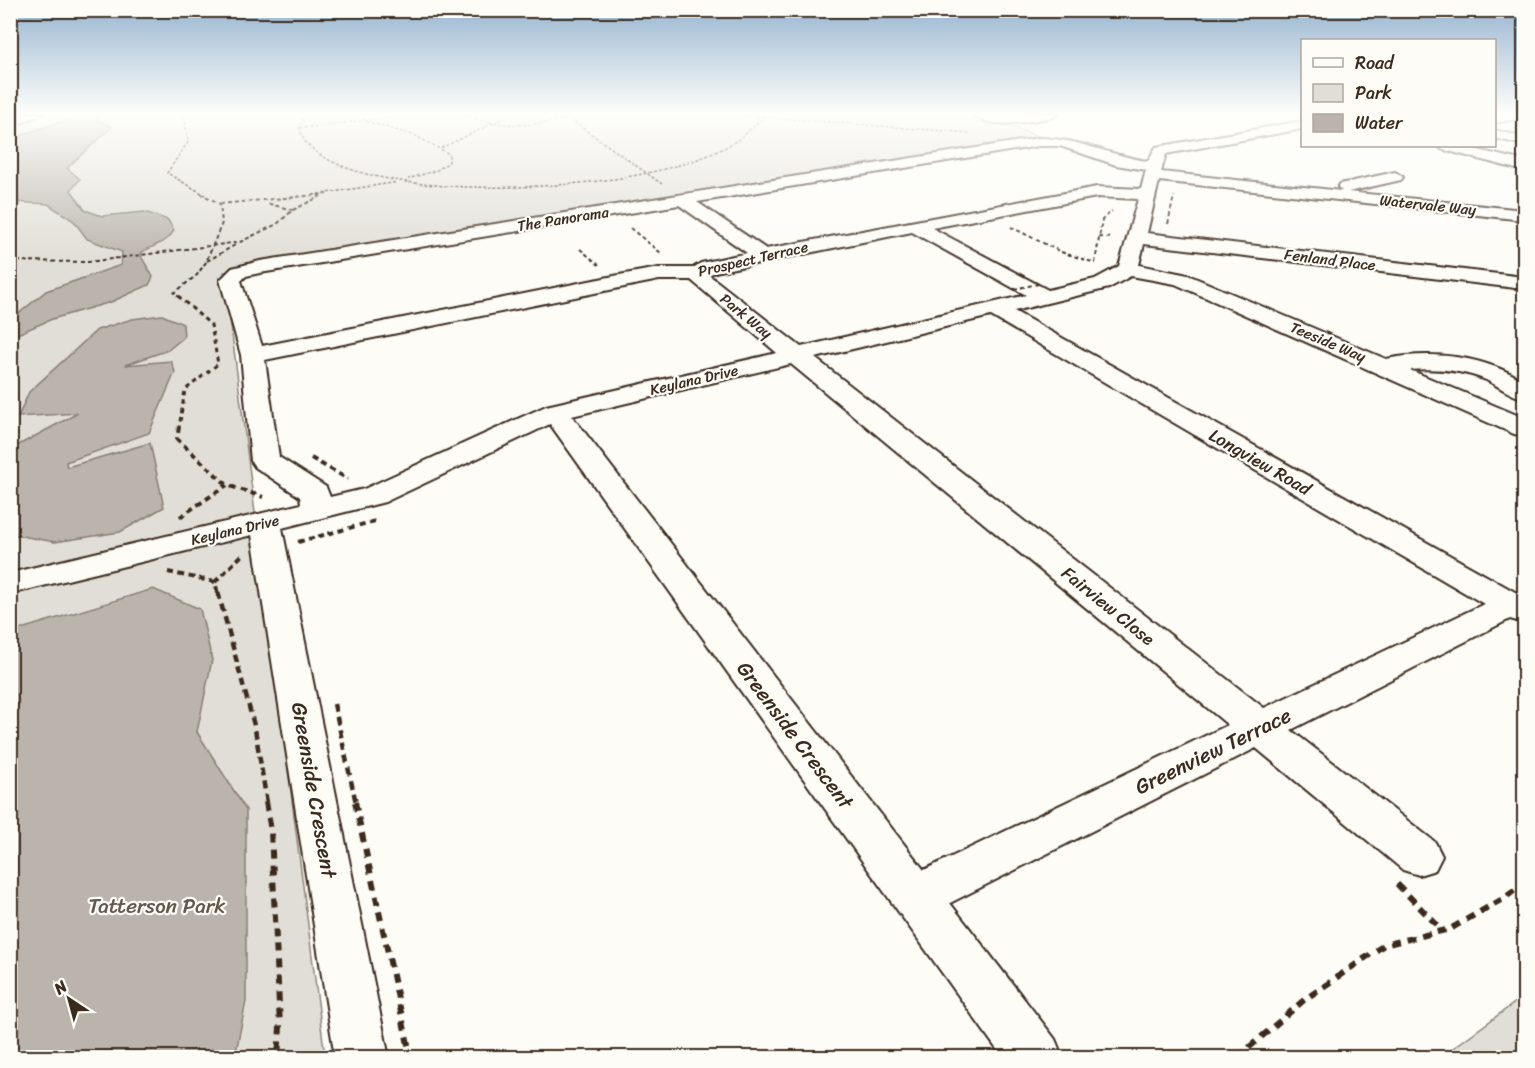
<svg xmlns="http://www.w3.org/2000/svg" width="1535" height="1068" viewBox="0 0 1535 1068" font-family="Sriracha,sans-serif">
  <style>
    .green { fill: #e1ded7; stroke: #8e847a; stroke-width: 1.5 }
    .water { fill: #bbb4ad; stroke: #887d74; stroke-width: 1.5 }
    .lines { fill: none; stroke-linecap: round; stroke-linejoin: round }
    .stream { fill: #887d74; fill-rule: evenodd }
    .minor-casing { stroke: #3b2a1e; stroke-width: 4 }
    .path-far5 { stroke: #3b2a1e; stroke-width: 1.5; stroke-dasharray: 3 2; stroke-linecap: butt }
    .path-far4 { stroke: #3b2a1e; stroke-width: 2; stroke-dasharray: 4 3; stroke-linecap: butt }
    .path-far3 { stroke: #3b2a1e; stroke-width: 3; stroke-dasharray: 4.5 4; stroke-linecap: butt }
    .path-far2 { stroke: #3b2a1e; stroke-width: 4; stroke-dasharray: 6 4.5; stroke-linecap: butt }
    .path-far1 { stroke: #3b2a1e; stroke-width: 4.5; stroke-dasharray: 8 5; stroke-linecap: butt }
    .path { stroke: #3b2a1e; stroke-width: 6; stroke-dasharray: 9 7; stroke-linecap: butt }
    .minor { fill: #fdfcf7; fill-rule: evenodd }
    .path-bridge { stroke: #3b2a1e; stroke-width: 2; stroke-dasharray: 4 3; stroke-linecap: butt }
    .labels { text-anchor: middle; dominant-baseline: central; stroke-width: 4.5; stroke-linejoin: round; paint-order: stroke }
    .far-street-label { font-size: 15px; fill: #3b2a1e; stroke: #fdfcf7 }
    .street-label { font-size: 18px; fill: #3b2a1e; stroke: #fdfcf7 }
    .near-street-label { font-size: 21px; fill: #3b2a1e; stroke: #fdfcf7 }
    .near-park-label { font-size: 21px; fill: #64574c; stroke: #fdfcf7 }
  </style>
  <rect width="100%" height="100%" fill="#fdfcf7"/>
  <filter id="ink" filterUnits="userSpaceOnUse"><feTurbulence type="fractalNoise" baseFrequency=".0167" numOctaves="2"/><feDisplacementMap in="SourceGraphic" scale="12" xChannelSelector="R" yChannelSelector="G"/><feConvolveMatrix kernelMatrix="1 2 1 2 8 2 1 2 1" color-interpolation-filters="sRGB"/></filter>
  <g filter="url(#ink)">
    <g class="green">
      <polygon points="43,113 975,113 1046,139 224,272 325,1057 11,1058 11,127"/>
      <polygon points="1524,996 1524,1057 1441,1057"/>
    </g>
    <g class="water">
      <path d="M87,113H104L96,119L112,127L67,168L80,179L71,190L85,210L102,216L145,212L168,220L174,230C168,243 154,245 142,252L141,256L153,277L149,285L111,302L52,319L15,335L11,348V320L46,291L121,265L122,252L87,239L74,221L48,204L11,202V141L24,134Z"/>
      <polygon points="162,315 183,324 184,337 168,350 125,365 171,361 175,372 149,433 66,462 67,467 150,443 164,507 120,532 55,542 11,534 11,449 78,413 18,417 29,392 97,330 132,319"/>
      <polygon points="153,589 200,609 212,660 197,732 246,810 246,1001 235,1057 11,1057 11,632"/>
    </g>
    <g class="lines">
      <polygon class="stream" points="1464,146 1469,146 1524,160 1524,162"/>
      <defs>
        <g id="minor">
          <polygon points="25,113 43,113 10,128 10,119"/>
          <path d="M971,113H1059L1053,117C1030,121 990,131 971,113Z"/>
          <polygon points="1505,113 1524,113 1524,118 1494,123 1494,115"/>
          <path d="M1302,121V129L1166,154L1161,172L1342,191L1338,187L1340,184L1395,172L1403,177L1401,180L1348,192L1524,210V220L1159,181L1147,233L1524,277V289L1144,244L1139,265L1188,275L1386,359C1432,350 1484,356 1524,381V398C1510,396 1499,386 1486,380C1462,370 1436,368 1410,370L1524,418V436L1514,434L1175,284L1131,276L1109,288L1014,311L1524,597V623L1510,619L1291,730L1435,842L1442,856L1435,870L1419,875L1403,870L1256,748L950,903L1055,1039L1063,1058H1003L550,424L385,502L282,528L389,1058H335L252,535L10,594V573L301,504L300,497L255,467L251,461L241,355L220,280L232,268L260,261L1039,138C1077,138 1111,156 1148,161L1156,147ZM1039,146H1060L1116,165L1146,170L1141,189L1097,187L766,249L697,202ZM1097,197L1138,199L1119,266L1095,279L1048,290L932,228ZM679,205L747,253L701,263L693,268H659L619,275L262,346L241,281L246,276L260,273ZM912,232L1026,295L801,347L709,275L715,272ZM659,280H691L777,353L546,406L364,489L330,497L326,487L279,457L265,360ZM991,316L1484,604L1264,708L815,358ZM791,364L1228,725L924,870L572,416Z"/>
          <polygon points="1494,130 1524,137 1524,145 1494,138"/>
          <polygon points="1439,146 1461,146 1524,161 1524,171 1441,149"/>
        </g>
      </defs>
      <use href="#minor" class="minor-casing"/>
      <g class="path-far5">
        <polyline points="181,113 186,125 188,142 167,173 205,195"/>
        <path d="M304,113L299,128C301,133 303,140 307,144C364,203 571,190 647,173C675,167 708,158 733,143C744,136 754,126 764,117V113"/>
        <polyline points="362,113 365,121 416,136 449,154 449,162 437,170 408,179"/>
        <path d="M460,113C502,131 544,126 587,113"/>
        <polyline points="712,113 970,133"/>
        <polyline points="570,119 662,184"/>
        <polyline points="299,128 430,113"/>
        <polyline points="441,148 515,113"/>
        <polyline points="313,195 398,182"/>
      </g>
      <g class="path-far4">
        <polyline points="220,204 327,194"/>
        <polyline points="293,210 321,196"/>
        <polyline points="1168,224 1174,196"/>
        <polyline points="1011,227 1061,252 1095,263"/>
        <polyline points="630,228 661,253"/>
        <polyline points="1099,237 1113,238"/>
        <polyline points="580,249 599,265"/>
        <polyline points="10,261 88,262 240,242 277,224 293,210 266,203"/>
        <polyline points="207,261 237,244"/>
        <polyline points="1095,263 1102,220 1112,211"/>
        <polyline points="180,298 174,293 197,275 206,262 222,223 220,204 202,194"/>
      </g>
      <polyline class="path-far3" points="178,296 211,325 218,364 185,390 179,428"/>
      <g class="path-far2">
        <polyline points="179,427 177,439 227,485 263,497"/>
        <polyline points="311,458 348,479"/>
        <polyline points="180,517 227,485"/>
        <polyline points="298,542 375,521"/>
        <polyline points="168,572 215,582 218,594"/>
        <polyline points="215,582 242,555"/>
      </g>
      <g class="path-far1">
        <polyline points="218,592 255,729 267,803"/>
        <polyline points="334,704 356,803"/>
      </g>
      <g class="path">
        <polyline points="266,802 271,831 280,1027 278,1058"/>
        <polyline points="355,802 411,1058"/>
        <polyline points="1397,884 1443,931"/>
        <polyline points="1237,1058 1304,1000 1384,945 1450,929 1506,897 1524,883"/>
      </g>
      <use href="#minor" class="minor"/>
      <polyline class="path-bridge" points="1014,289 1038,284"/>
    </g>
  </g>
  <linearGradient id="sky" x2="0" y2="1"><stop stop-color="#96b4d0"/><stop offset="0.43" stop-color="#fefefb"/><stop offset="1" stop-color="#fefefb" stop-opacity="0"/></linearGradient>
  <rect width="1535" height="263" fill="url(#sky)"/>
  <g class="labels">
    <g class="far-street-label">
      <text transform="translate(1428 205) rotate(6)">Watervale Way</text>
      <text transform="translate(563 219) rotate(-9)">The Panorama</text>
      <text transform="translate(753 259) rotate(-13)">Prospect Terrace</text>
      <text transform="translate(1330 260) rotate(7)">Fenland Place</text>
      <text transform="translate(746 316) rotate(39)">Park Way</text>
      <text transform="translate(1328 342) rotate(23)">Teeside Way</text>
      <text transform="translate(694 380) rotate(-13)">Keylana Drive</text>
      <text transform="translate(235 530) rotate(-13)">Keylana Drive</text>
    </g>
    <g class="street-label">
      <text transform="translate(1260 462) rotate(30)">Longview Road</text>
      <text transform="translate(1108 606) rotate(39)">Fairview Close</text>
    </g>
    <g class="near-street-label">
      <text transform="translate(795 735) rotate(53)">Greenside Crescent</text>
      <text transform="translate(1213 751) rotate(-26)">Greenview Terrace</text>
      <text transform="translate(314 790) rotate(80)">Greenside Crescent</text>
    </g>
    <g class="near-park-label">
      <text x="157" y="906">Tatterson Park</text>
    </g>
  </g>
  <rect width="1535" height="1068" fill="none" stroke="#fdfcf7" stroke-width="36"/>
  <rect x="18" y="18" width="1499" height="1032" fill="none" stroke="#3b2a1e" stroke-width="2" filter="url(#ink)"/>
  <rect x="1301" y="39" width="195" height="108" fill="#fdfcf7" stroke="#afa8a0" stroke-width="1.5"/>
  <rect x="1313" y="58" width="30" height="9" fill="#fdfcf7" stroke="#afa8a0" stroke-width="1.5"/>
  <text x="1355" y="69" font-size="18" fill="#3b2a1e">Road</text>
  <rect x="1313" y="84" width="30" height="18" fill="#e1ded7" stroke="#afa8a0" stroke-width="1.5"/>
  <text x="1355" y="99" font-size="18" fill="#3b2a1e">Park</text>
  <rect x="1313" y="114" width="30" height="18" fill="#bbb4ad" stroke="#afa8a0" stroke-width="1.5"/>
  <text x="1355" y="129" font-size="18" fill="#3b2a1e">Water</text>
  <g transform="translate(69 999) rotate(324)" stroke="#fdfcf7" stroke-width="4.5" paint-order="stroke">
  <path d="M0-4.5L10 22L0 15L-10 22Z" fill="#3b2a1e"/>
  <text y="-9" font-size="16" font-weight="bold" text-anchor="middle" fill="#3b2a1e">N</text>
  </g>
</svg>
